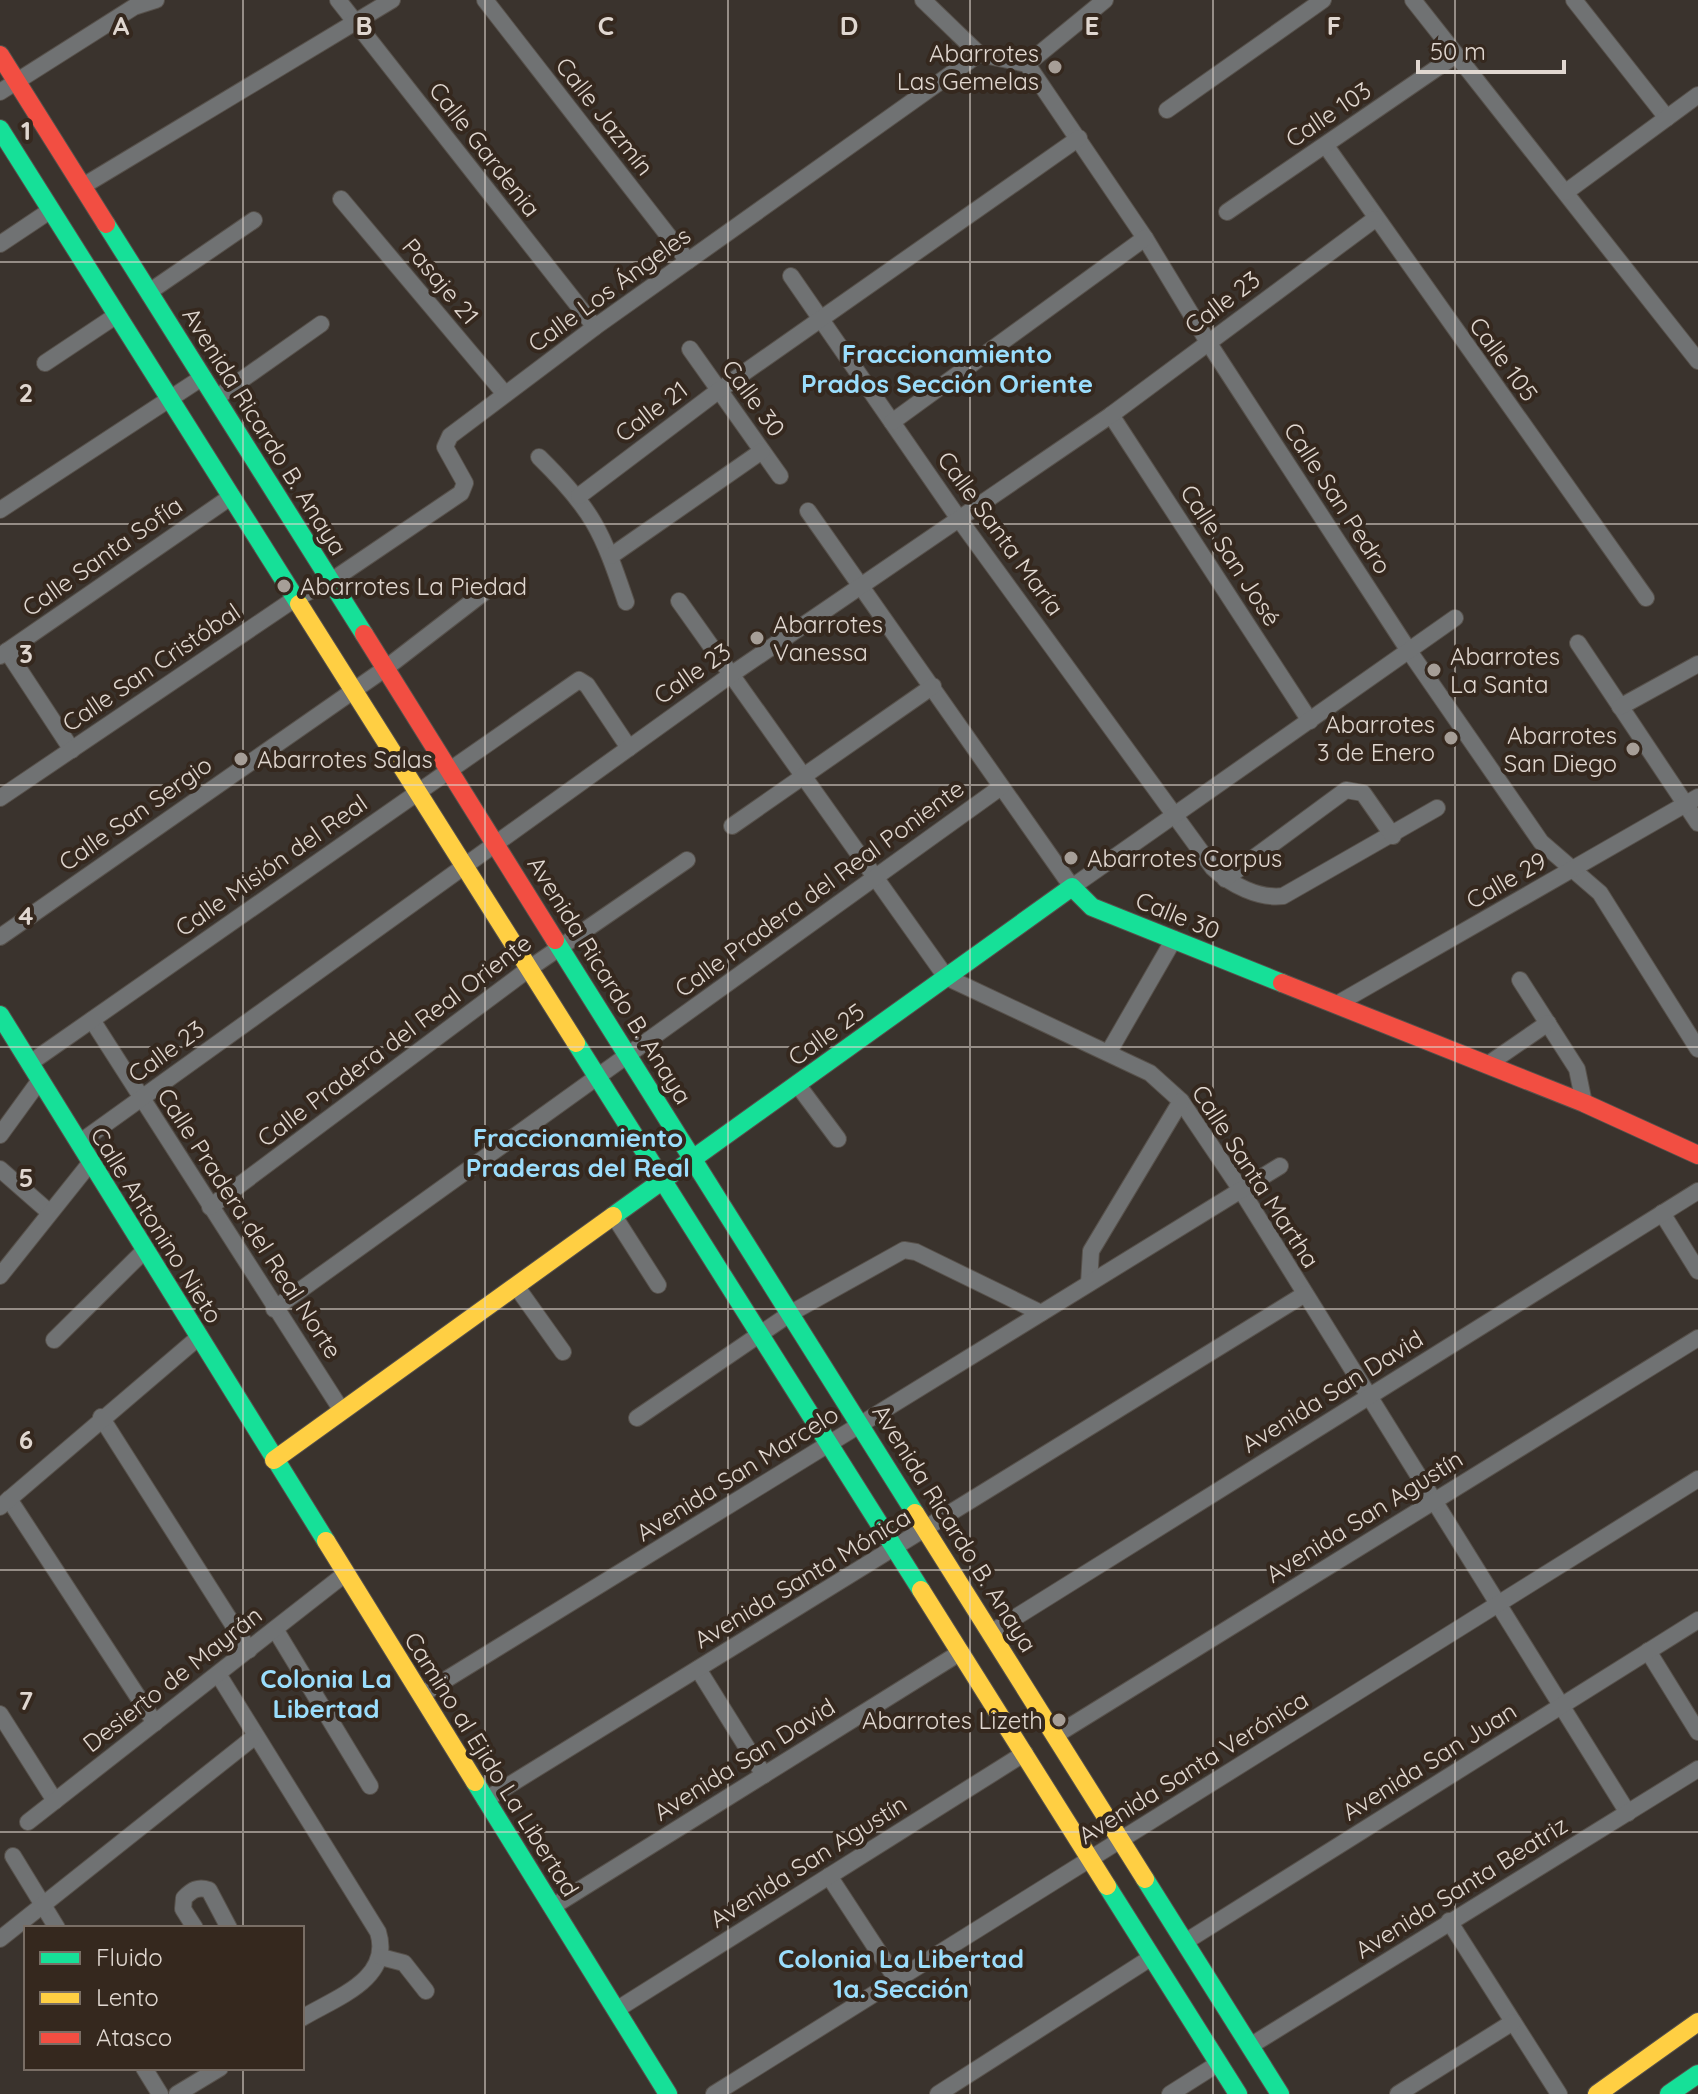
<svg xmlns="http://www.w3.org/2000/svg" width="1698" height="2094" viewBox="0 0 1698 2094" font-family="Quicksand,sans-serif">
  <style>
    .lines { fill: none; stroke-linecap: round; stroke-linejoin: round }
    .street-casing { stroke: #57514b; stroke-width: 18 }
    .fast-casing { stroke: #57514b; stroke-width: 20 }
    .slow-casing { stroke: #57514b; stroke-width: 20 }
    .jam-casing { stroke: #57514b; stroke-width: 20 }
    .street { stroke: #707273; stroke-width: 16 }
    .fast { stroke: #16e098; stroke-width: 18 }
    .slow { stroke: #ffcf43; stroke-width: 18 }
    .jam { stroke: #f24e42; stroke-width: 18 }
    .grid { fill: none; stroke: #e0d7d0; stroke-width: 2; stroke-opacity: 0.55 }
    .poi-dot { fill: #a69e97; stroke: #35281e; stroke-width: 3 }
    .labels { text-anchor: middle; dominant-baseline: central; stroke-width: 8; stroke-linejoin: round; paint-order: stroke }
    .poi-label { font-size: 24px; fill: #e0d7d0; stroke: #35281e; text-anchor: start }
    .street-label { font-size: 24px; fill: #e0d7d0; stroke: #35281e }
    .neighbourhood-label { font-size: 26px; font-weight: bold; fill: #9addfc; stroke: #35281e }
    .grid-label { font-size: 26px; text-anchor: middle; font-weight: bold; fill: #e0d7d0; stroke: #35281e; stroke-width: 8; stroke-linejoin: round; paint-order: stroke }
  </style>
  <rect width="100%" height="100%" fill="#3a332d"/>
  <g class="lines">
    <defs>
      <g id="street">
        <polyline points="338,0 595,327"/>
        <polyline points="485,0 688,261"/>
        <polyline points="923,0 979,54 1027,64 1145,238 1208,342 1409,651 1541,842 1600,893 1698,1049"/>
        <polyline points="1413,0 1698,361"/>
        <polyline points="1574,0 1667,118"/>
        <polyline points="1027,64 1105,0"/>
        <polyline points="0,92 134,7 156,0"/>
        <polyline points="1167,110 1323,0"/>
        <polyline points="1326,146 1646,598"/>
        <polyline points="83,186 392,0"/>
        <polyline points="1566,192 1698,95"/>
        <polyline points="341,199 505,394"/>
        <polyline points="1227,212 1456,55"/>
        <polyline points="0,244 51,210"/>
        <path d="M791,276L959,519L1213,868C1231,885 1259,899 1283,896L1437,808"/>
        <polyline points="149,292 254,220"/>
        <polyline points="690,349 780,476"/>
        <polyline points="45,363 117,315"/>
        <polyline points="216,398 321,324"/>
        <polyline points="1111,415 1310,721"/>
        <polyline points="892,422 1145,238"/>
        <path d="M539,457C593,510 602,531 626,602"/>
        <polyline points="579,496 718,391 1079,138"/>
        <polyline points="0,510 203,377"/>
        <polyline points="808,511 1072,887 1455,618"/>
        <polyline points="611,556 762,451"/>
        <polyline points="679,601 946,977 1150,1073 1181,1101 1241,1190 1628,1813"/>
        <polyline points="1578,643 1698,823"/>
        <polyline points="7,651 72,750"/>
        <polyline points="0,656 232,496"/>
        <polyline points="1620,707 1698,664"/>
        <polyline points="0,798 296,598 331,581 461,493 465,483 445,447 450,436 595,327 979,54"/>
        <polyline points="732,826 933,686"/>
        <polyline points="1225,879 1346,790 1363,793 1393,836"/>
        <polyline points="0,937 386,668 491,587"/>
        <polyline points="1520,980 1577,1069 1584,1103"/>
        <polyline points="1337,1004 1698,797"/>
        <polyline points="92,1020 342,1411"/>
        <polyline points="1110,1050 1174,939"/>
        <polyline points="30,1063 579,680 587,685 629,748"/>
        <polyline points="1487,1065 1548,1023"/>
        <polyline points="797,1084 838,1139"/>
        <polyline points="0,1135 40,1080"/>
        <polyline points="79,1143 732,674 1111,415 1375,219"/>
        <polyline points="0,1169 49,1212"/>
        <polyline points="210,1207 530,968 687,860"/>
        <polyline points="1662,1213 1698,1271"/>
        <polyline points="614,1216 658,1285"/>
        <polyline points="0,1276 91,1162"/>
        <polyline points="1089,1283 1091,1251 1181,1101"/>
        <polyline points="516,1286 563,1352"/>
        <polyline points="274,1309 1001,787"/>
        <polyline points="54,1340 145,1250"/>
        <polyline points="101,1417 249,1650"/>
        <polyline points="637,1418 791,1313 904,1250 916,1252 1041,1313"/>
        <polyline points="9,1499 155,1723"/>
        <polyline points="0,1507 199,1337"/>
        <polyline points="275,1629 370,1786"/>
        <polyline points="992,1632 1698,1191"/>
        <polyline points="1648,1651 1698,1732"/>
        <polyline points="698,1669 764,1775"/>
        <path d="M218,1674L378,1932C393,1979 335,1998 302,2018"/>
        <polyline points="421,1695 1280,1166"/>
        <polyline points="0,1714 55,1801"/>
        <polyline points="1056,1735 1698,1338"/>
        <polyline points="485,1800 1305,1294"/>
        <polyline points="28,1822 345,1574"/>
        <polyline points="13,1856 57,1928"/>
        <polyline points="829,1876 897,1980"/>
        <polyline points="552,1907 961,1652"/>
        <polyline points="1449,1921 1559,2094"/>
        <path d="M195,1928L183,1909L184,1898C192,1890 198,1886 209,1890L229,1928"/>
        <polyline points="0,1939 254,1737"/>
        <polyline points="1185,1942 1698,1620"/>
        <polyline points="381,1957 404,1963 426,1991"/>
        <polyline points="616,2010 1025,1753"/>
        <polyline points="1250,2046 1698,1769"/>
        <polyline points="144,2068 160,2094"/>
        <polyline points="177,2094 220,2068"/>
        <polyline points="714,2094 1698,1479"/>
        <polyline points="938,2094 1152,1957"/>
        <polyline points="1170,2094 1219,2063"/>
        <polyline points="1398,2094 1513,2022"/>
      </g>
      <g id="fast">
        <polyline points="0,129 299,604"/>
        <polyline points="106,224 364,634"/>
        <polyline points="555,940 915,1513"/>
        <polyline points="0,1015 326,1541"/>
        <polyline points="576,1043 921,1590"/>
        <polyline points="613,1216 1072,887 1092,907 1282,983"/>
        <polyline points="475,1782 668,2094"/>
        <polyline points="1145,1879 1280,2094"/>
        <polyline points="1107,1886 1238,2094"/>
        <polyline points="1669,2094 1698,2074"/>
      </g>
      <g id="slow">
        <polyline points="299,604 576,1043"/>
        <polyline points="274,1460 613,1216"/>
        <polyline points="915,1513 1145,1879"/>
        <polyline points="326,1541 475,1782"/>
        <polyline points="921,1590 1107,1886"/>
        <polyline points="1597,2094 1698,2022"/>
      </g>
      <g id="jam">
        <polyline points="0,55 106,224"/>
        <polyline points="364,634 555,940"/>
        <polyline points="1282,983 1584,1103 1698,1155"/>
      </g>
    </defs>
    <use href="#street" class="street-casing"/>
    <use href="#fast" class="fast-casing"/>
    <use href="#slow" class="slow-casing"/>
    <use href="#jam" class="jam-casing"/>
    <use href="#street" class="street"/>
    <use href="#fast" class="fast"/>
    <use href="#slow" class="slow"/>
    <use href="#jam" class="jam"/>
  </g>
  <path class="grid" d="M243,0V1928M485,0V2094M728,0V2094M970,0V2094M1213,0V2094M1455,0V2094M0,262H1698M0,524H1698M0,785H1698M0,1047H1698M0,1309H1698M0,1570H1698M0,1832H1698M243,2068V2094"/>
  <g class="poi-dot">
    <circle cx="1055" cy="67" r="8"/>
    <circle cx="284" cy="586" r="8"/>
    <circle cx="757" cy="638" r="8"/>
    <circle cx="1434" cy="670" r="8"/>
    <circle cx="1451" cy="738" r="8"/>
    <circle cx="1633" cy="749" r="8"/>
    <circle cx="241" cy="759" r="8"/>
    <circle cx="1071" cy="858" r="8"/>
    <circle cx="1059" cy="1720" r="8"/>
  </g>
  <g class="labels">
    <g class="poi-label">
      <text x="1039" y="53" text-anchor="end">Abarrotes<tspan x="1039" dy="28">Las Gemelas</tspan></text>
      <text x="300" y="586">Abarrotes La Piedad</text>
      <text x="773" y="624">Abarrotes<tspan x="773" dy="28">Vanessa</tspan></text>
      <text x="1450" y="656">Abarrotes<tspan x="1450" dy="28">La Santa</tspan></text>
      <text x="1435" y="724" text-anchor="end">Abarrotes<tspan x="1435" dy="28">3 de Enero</tspan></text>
      <text x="1617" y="735" text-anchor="end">Abarrotes<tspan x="1617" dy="28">San Diego</tspan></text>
      <text x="257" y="759">Abarrotes Salas</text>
      <text x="1087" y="858">Abarrotes Corpus</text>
      <text x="1043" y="1720" text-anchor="end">Abarrotes Lizeth</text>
    </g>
    <g class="street-label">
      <text transform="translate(1328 114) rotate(-34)">Calle 103</text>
      <text transform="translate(605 116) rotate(52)">Calle Jazmín</text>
      <text transform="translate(485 149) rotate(52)">Calle Gardenia</text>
      <text transform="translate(441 281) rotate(50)">Pasaje 21</text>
      <text transform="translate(609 289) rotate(-36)">Calle Los Ángeles</text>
      <text transform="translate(1222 302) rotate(-37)">Calle 23</text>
      <text transform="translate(1504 359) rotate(54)">Calle 105</text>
      <text transform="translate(754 398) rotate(54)">Calle 30</text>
      <text transform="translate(651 411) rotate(-37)">Calle 21</text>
      <text transform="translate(265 431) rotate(58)">Avenida Ricardo B. Anaya</text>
      <text transform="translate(1338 498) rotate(57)">Calle San Pedro</text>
      <text transform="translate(1001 533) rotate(54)">Calle Santa María</text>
      <text transform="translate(1231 555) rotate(57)">Calle San José</text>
      <text transform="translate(102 556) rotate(-35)">Calle Santa Sofía</text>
      <text transform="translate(151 667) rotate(-34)">Calle San Cristóbal</text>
      <text transform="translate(692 673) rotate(-35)">Calle 23</text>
      <text transform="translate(135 813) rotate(-35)">Calle San Sergio</text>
      <text transform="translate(271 865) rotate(-35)">Calle Misión del Real</text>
      <text transform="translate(1506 880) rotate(-30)">Calle 29</text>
      <text transform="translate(819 888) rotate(-36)">Calle Pradera del Real Poniente</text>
      <text transform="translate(1178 915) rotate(22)">Calle 30</text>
      <text transform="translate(610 980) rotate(58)">Avenida Ricardo B. Anaya</text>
      <text transform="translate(826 1034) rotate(-36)">Calle 25</text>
      <text transform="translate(394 1040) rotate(-37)">Calle Pradera del Real Oriente</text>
      <text transform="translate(166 1051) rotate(-36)">Calle 23</text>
      <text transform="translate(1256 1176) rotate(57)">Calle Santa Martha</text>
      <text transform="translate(250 1223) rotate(57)">Calle Pradera del Real Norte</text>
      <text transform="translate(157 1225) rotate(58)">Calle Antonino Nieto</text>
      <text transform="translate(1332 1391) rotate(-32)">Avenida San David</text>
      <text transform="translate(737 1473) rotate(-32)">Avenida San Marcelo</text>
      <text transform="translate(1364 1516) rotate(-32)">Avenida San Agustín</text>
      <text transform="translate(955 1528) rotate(58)">Avenida Ricardo B. Anaya</text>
      <text transform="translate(802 1578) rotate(-31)">Avenida Santa Mónica</text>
      <text transform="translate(172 1679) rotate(-38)">Desierto de Mayrán</text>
      <text transform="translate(744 1759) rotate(-32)">Avenida San David</text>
      <text transform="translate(1429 1761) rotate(-32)">Avenida San Juan</text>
      <text transform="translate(492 1764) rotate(58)">Camino al Ejido La Libertad</text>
      <text transform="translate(1193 1767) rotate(-32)">Avenida Santa Verónica</text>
      <text transform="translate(808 1861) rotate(-32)">Avenida San Agustín</text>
      <text transform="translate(1461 1887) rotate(-32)">Avenida Santa Beatriz</text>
    </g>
    <g class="neighbourhood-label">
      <text x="947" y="353">Fraccionamiento<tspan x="947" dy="30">Prados Sección Oriente</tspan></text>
      <text x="578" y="1137">Fraccionamiento<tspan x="578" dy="30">Praderas del Real</tspan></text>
      <text x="326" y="1678">Colonia La<tspan x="326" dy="30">Libertad</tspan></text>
      <text x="901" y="1958">Colonia La Libertad<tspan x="901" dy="30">1a. Sección</tspan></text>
    </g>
  </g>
  <g class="grid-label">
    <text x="121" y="35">A</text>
    <text x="364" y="35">B</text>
    <text x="606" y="35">C</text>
    <text x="849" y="35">D</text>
    <text x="1092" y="35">E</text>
    <text x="1334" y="35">F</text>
    <text x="26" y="140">1</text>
    <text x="26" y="402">2</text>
    <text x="26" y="663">3</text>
    <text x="26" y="925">4</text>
    <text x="26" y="1187">5</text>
    <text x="26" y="1449">6</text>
    <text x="26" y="1710">7</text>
  </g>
  <rect x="24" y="1926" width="280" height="144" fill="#35281e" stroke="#796e65" stroke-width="2"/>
  <rect x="40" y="1952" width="40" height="12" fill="#16e098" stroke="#796e65" stroke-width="2"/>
  <text x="96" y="1966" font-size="24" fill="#e0d7d0">Fluido</text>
  <rect x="40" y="1992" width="40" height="12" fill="#ffcf43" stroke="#796e65" stroke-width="2"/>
  <text x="96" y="2006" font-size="24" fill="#e0d7d0">Lento</text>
  <rect x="40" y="2032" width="40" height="12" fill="#f24e42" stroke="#796e65" stroke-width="2"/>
  <text x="96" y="2046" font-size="24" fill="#e0d7d0">Atasco</text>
  <path d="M1418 60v12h146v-12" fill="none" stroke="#e0d7d0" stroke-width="4"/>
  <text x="1430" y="60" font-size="24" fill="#e0d7d0" stroke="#35281e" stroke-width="6" paint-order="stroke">50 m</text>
</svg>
